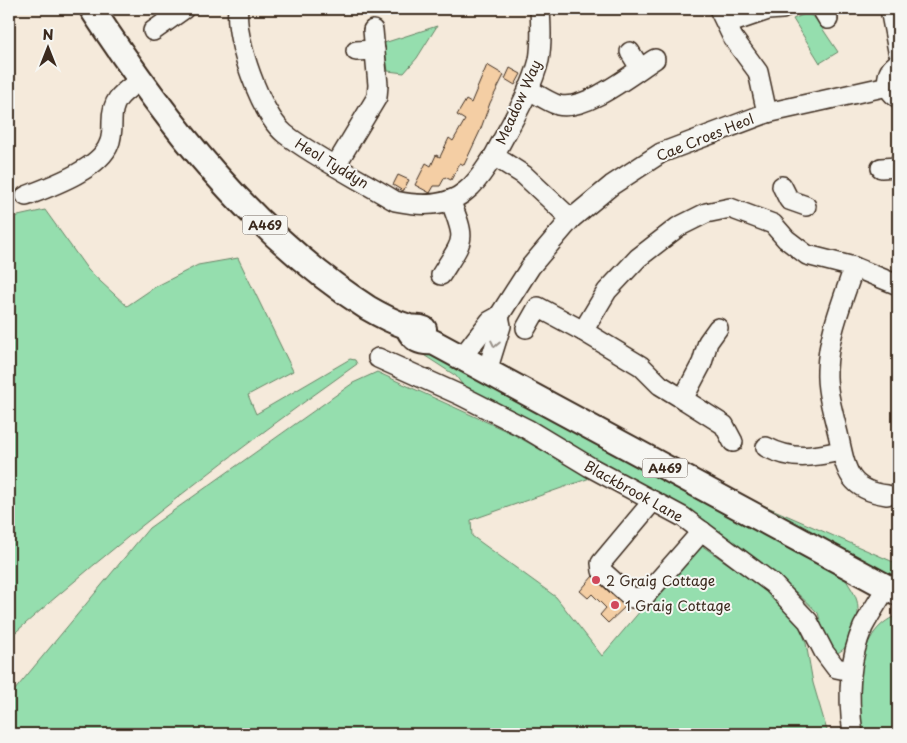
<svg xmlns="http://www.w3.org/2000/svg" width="907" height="743" viewBox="0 0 907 743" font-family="'Playpen Sans',sans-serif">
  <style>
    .green { fill: #95deae; stroke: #688466 }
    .building { fill: #f4cea4; stroke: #3b2a1e }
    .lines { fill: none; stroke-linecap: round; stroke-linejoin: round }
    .minor-casing { stroke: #3b2a1e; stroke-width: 22 }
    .major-casing { stroke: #3b2a1e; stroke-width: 28 }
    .minor { stroke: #f6f6f2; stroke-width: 19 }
    .major { stroke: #f6f6f2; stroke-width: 24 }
    .oneway { stroke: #989088 }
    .poi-dot { fill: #d1495b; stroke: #f6f6f2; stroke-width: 2 }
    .labels { text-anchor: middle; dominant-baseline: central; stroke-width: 4; stroke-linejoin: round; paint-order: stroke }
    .shield { fill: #f6f6f2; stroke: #73675e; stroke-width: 1 }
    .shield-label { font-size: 12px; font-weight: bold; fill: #3b2a1e }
    .street-label { font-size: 14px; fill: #3b2a1e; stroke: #f6f6f2 }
    .poi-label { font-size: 14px; fill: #3b2a1e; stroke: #f6f6f2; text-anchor: start }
  </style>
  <rect width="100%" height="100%" fill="#f5eadb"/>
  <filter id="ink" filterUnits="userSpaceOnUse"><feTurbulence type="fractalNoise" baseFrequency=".02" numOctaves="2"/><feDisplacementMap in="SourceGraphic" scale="10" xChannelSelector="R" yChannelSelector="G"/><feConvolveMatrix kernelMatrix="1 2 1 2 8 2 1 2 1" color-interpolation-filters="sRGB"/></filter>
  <g filter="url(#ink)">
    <g class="green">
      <polygon points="807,13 816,19 838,52 820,63 793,19"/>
      <polygon points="437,26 417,58 404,73 388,71 384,43"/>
      <path d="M45,210L88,270L127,306L155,287L198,265L238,258L293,371L248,395L256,414L350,359L355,360L357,364C236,450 119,540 9,638V218Z"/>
      <path d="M418,345L846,580C850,587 855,593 857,601C861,618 853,650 834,654L828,648L818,613L796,592L692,512L464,387L456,376L419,352Z"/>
      <polygon points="377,372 513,434 590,478 471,520 472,536 556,597 602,656 698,543 774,596 799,623 806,643 813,683 828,734 9,734 9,697 149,528 353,383"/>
      <polygon points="733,492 898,564 898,578"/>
      <path d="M898,615V734H860C859,695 852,632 898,615Z"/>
    </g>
    <g class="building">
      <polygon points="487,65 504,75 490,103 480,131 464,165 460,163 451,180 445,177 440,186 434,186 430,193 415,185 426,163 431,166 436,155 440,157 449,138 453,141 465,120 457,115 466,100 471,103"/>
      <polygon points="510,68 521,74 515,85 505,79"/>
      <polygon points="398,175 409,180 403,191 393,185"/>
      <polygon points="593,576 625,607 608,623 600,615 606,608 592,594 588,598 580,591"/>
    </g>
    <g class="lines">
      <defs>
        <g id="minor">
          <path d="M238,9C234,38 261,115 285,134C316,158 361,180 395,201C419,206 447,208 467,190C478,182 486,167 494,156"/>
          <path d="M540,9C541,26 542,43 539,60C531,93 509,126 494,156L524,175L571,219"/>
          <polyline points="719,9 733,38 758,72 767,113"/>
          <polyline points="822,9 828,19"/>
          <polyline points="890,9 898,51"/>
          <polyline points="727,24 768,10 782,9"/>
          <polyline points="153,31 184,9"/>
          <polyline points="356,51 375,50"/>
          <polyline points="630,52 640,68"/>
          <path d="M898,63C884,72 884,90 898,98"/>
          <path d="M528,89C537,94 548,102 558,105C585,112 633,73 655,59"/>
          <polyline points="336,165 377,97 378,85 373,30"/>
          <polyline points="881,168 898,167"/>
          <polyline points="782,186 789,200 806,206"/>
          <path d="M26,196C49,187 100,169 109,144C112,138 112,129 112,121C112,98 123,93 140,80"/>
          <path d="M854,267C843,300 828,335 827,370C826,393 834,415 839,438C846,471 849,490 887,495"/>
          <path d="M441,275C464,238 467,242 450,200"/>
          <polyline points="526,328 538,307 583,331"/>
          <polyline points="718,328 708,342 702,363 683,399 660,385 641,366 583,331 607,291 638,258 678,227 706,213 730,208 773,224 786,239 807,255 854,267 898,285"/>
          <polyline points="462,357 490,321 499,316 531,266 571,219 612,185 661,153 767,113 888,86"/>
          <polyline points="378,358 460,395 527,429 590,467 683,517 773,584 808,621 824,652 836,668 851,671"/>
          <polyline points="487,371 501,326 499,316"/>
          <polyline points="683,399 724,425 733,442"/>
          <path d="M766,447C793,461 812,457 841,451"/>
          <polyline points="653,501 601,563 602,571 632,598 644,597 702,531"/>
          <path d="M853,734C848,699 848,661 863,627C870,614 879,600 887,587"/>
        </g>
        <g id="major">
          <path d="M92,9C165,121 254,235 368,308C380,315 394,322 406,326C412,329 417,326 424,329"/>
          <path d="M408,328C413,340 420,343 433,342L898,593"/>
        </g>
      </defs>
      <use href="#minor" class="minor-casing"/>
      <use href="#major" class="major-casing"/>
      <use href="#minor" class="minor"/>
      <use href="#major" class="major"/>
    </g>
    <defs><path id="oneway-chevron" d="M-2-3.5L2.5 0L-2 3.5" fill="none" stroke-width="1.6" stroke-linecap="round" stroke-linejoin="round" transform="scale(1.25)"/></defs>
    <use class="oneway" href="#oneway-chevron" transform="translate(495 344) rotate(102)"/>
  </g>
  <g class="poi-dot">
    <circle cx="596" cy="580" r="5"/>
    <circle cx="615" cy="605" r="5"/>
  </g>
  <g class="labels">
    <g class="shield">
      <rect x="242.5" y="215.5" width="45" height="19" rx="4"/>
      <rect x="642.5" y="458.5" width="45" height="19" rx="4"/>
    </g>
    <g class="shield-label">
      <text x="265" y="225">A469</text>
      <text x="665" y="468">A469</text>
    </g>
    <g class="street-label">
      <text transform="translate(518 102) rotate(-66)">Meadow Way</text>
      <text transform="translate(705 137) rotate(-22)">Cae Croes Heol</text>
      <text transform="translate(332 163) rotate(31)">Heol Tyddyn</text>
      <text transform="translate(634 491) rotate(29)">Blackbrook Lane</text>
    </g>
    <g class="poi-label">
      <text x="606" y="580">2 Graig Cottage</text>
      <text x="625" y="605">1 Graig Cottage</text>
    </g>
  </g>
  <rect width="907" height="743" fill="none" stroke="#f6f6f2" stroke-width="30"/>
  <rect x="15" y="15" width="877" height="713" fill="none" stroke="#3b2a1e" stroke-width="2" filter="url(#ink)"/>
  <g transform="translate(48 48)" stroke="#f6f6f2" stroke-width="4" paint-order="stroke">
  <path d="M0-4L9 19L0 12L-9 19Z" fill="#3b2a1e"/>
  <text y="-8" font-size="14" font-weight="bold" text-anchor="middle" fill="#3b2a1e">N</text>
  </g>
</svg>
